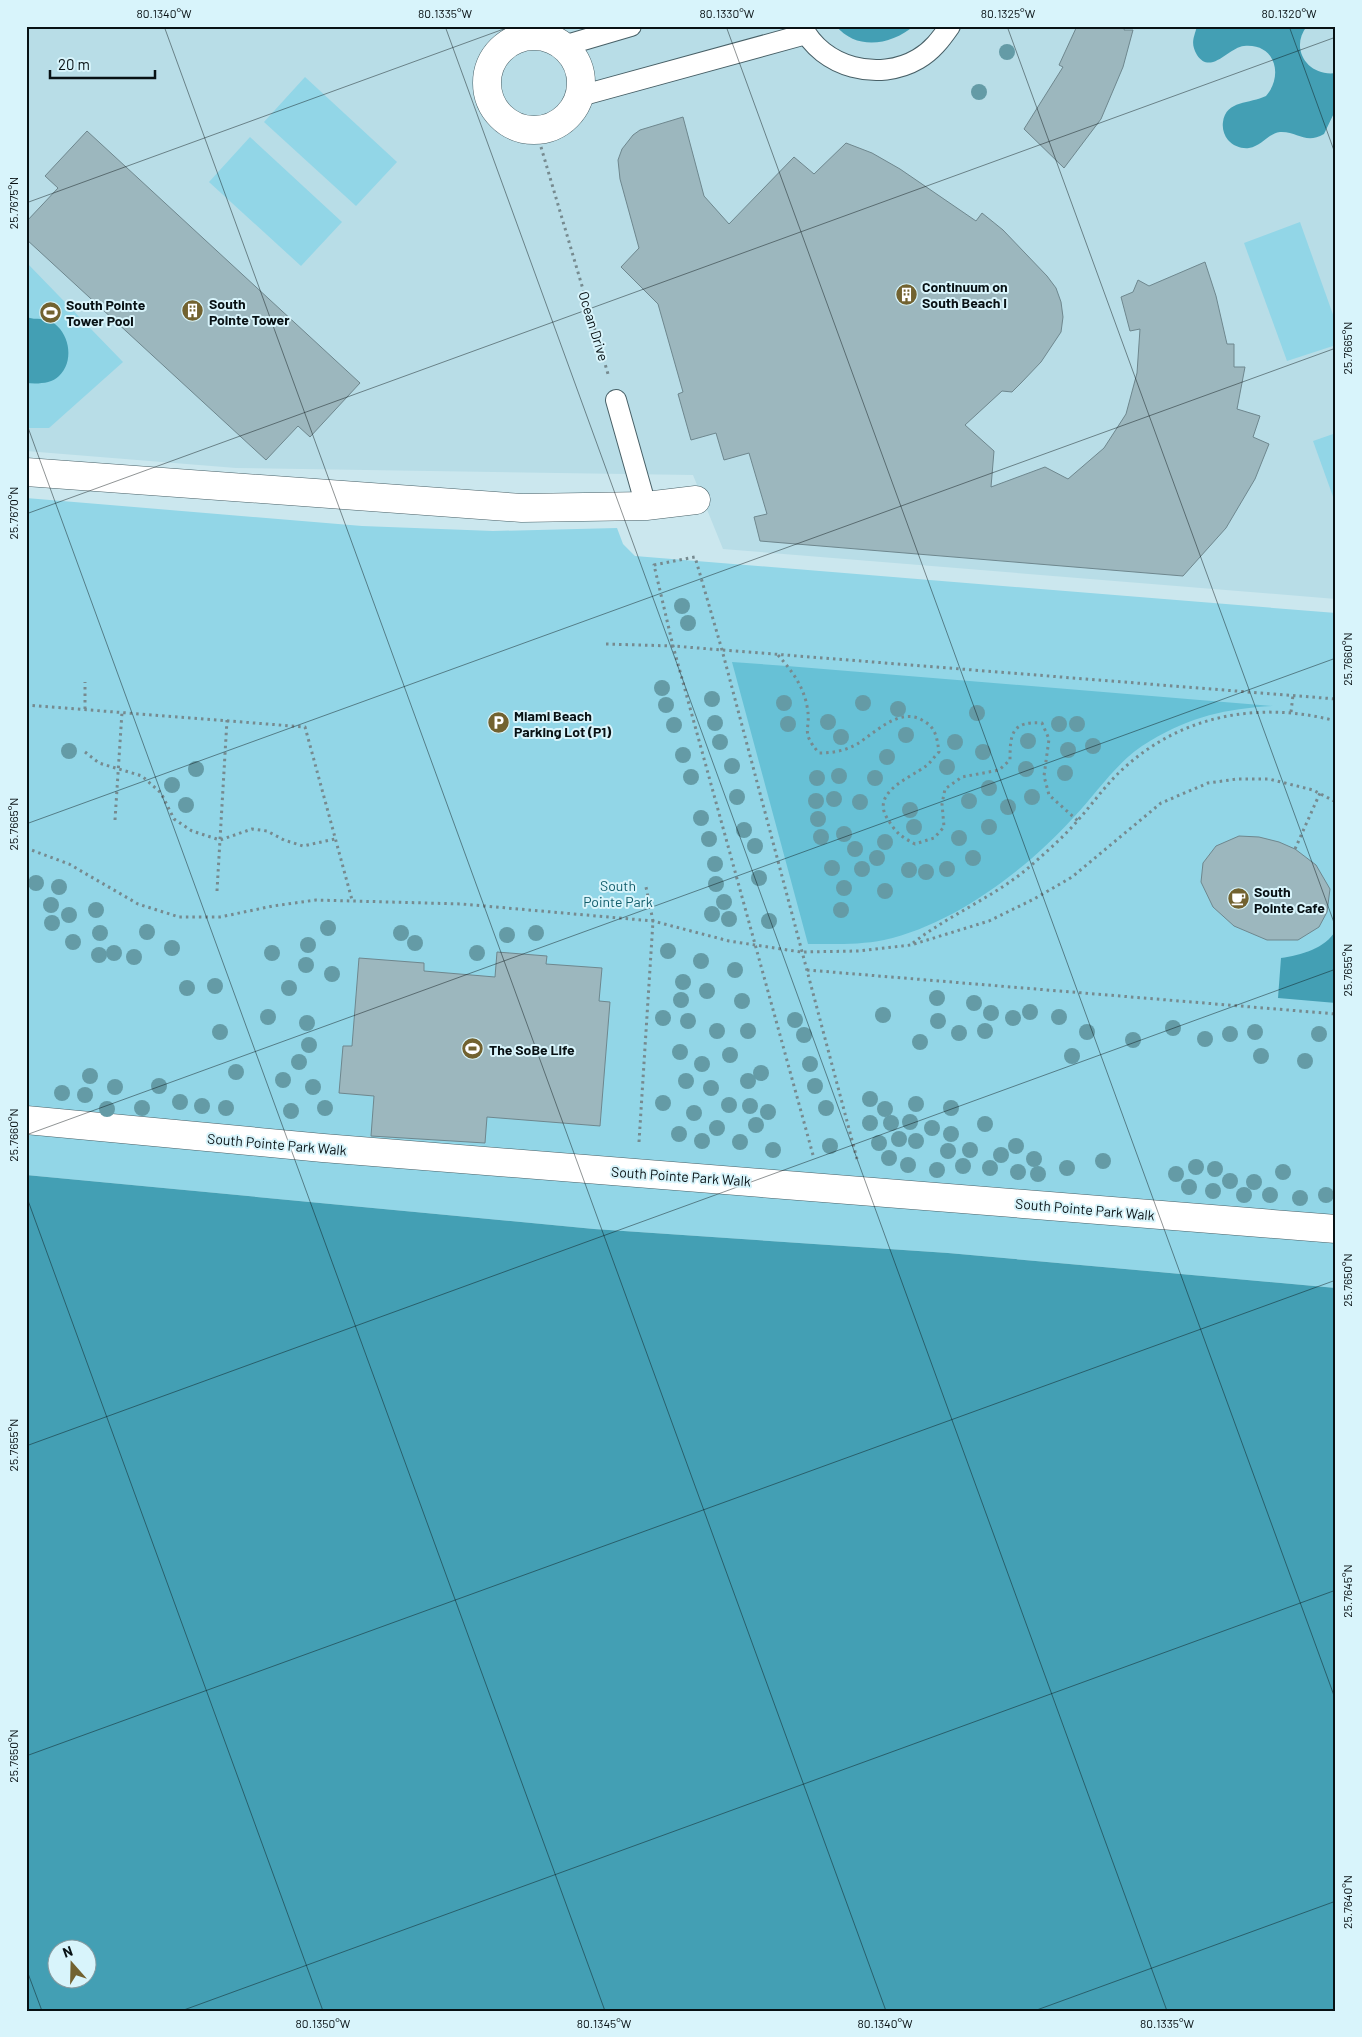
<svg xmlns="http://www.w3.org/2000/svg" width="1362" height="2037" viewBox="0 0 1362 2037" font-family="Barlow,sans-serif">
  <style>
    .built { fill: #b8dde7 }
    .green { fill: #92d6e7 }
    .forest { fill: #67c1d6 }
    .water { fill: #439fb4; fill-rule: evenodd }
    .building { fill: #9cb7be; stroke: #6e878e }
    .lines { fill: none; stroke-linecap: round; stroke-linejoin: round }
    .lane-casing { stroke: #486067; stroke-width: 22 }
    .street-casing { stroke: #486067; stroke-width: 29 }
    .path { stroke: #768a8f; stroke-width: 3; stroke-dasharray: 2.5 4; stroke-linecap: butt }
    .lane { stroke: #fff; stroke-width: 20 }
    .street { stroke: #fff; stroke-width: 28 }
    .tree { fill: #649ba6 }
    .ticks { fill: none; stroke: #081114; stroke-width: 1; stroke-opacity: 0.45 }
    .labels { text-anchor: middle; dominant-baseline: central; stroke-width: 4; stroke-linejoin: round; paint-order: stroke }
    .poi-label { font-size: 14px; font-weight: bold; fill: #081114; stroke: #d8f4fb; text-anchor: start }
    .street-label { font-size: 14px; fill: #081114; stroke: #d8f4fb }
    .park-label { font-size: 14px; fill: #105c6b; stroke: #d8f4fb }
    .neatline { fill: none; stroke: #081114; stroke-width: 2 }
    .ticks-label { font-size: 12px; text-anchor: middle; fill: #081114 }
  </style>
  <rect width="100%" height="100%" fill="#cbe7ee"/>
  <polygon class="built" points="26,26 1336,26 1336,599 723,549 693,475 236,468 26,451"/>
  <g class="green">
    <polygon points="305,77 397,162 356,206 264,122"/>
    <polygon points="250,137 342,222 301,266 209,182"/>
    <polygon points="1300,222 1336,323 1336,345 1287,361 1244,243"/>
    <polygon points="26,262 123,362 49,428 26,428"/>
    <polygon points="1336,433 1336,505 1313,441"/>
    <polygon points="26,498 362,526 493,531 617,528 623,544 635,556 1336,613 1336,1288 948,1253 594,1229 26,1175"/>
  </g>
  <path class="forest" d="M732,662L787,666L1273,706C1226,709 1192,716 1150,741C1118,759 1098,792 1073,818C1026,870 953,925 884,940C860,945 833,944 808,944Z"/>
  <g class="water">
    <path d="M836,26H914C891,45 857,51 836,26Z"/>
    <path d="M1197,26H1307C1289,49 1308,77 1336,73V109L1324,134C1305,145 1298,131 1280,132C1267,134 1262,146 1249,148C1242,149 1233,146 1228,140C1224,135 1222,128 1223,122C1226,100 1250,104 1266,96C1284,75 1275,43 1244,46C1229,47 1211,76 1197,55C1190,43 1194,38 1197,26Z"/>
    <path d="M26,317C37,321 45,316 55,324C70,336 74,362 59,376C51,384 37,384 26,383Z"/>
    <path d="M1336,930V1003L1278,998L1281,958C1301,955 1325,949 1336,930Z"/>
    <path d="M26,1175L594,1229L948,1253L1336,1288V2011H26ZM58,1950H88V1980H58Z"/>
  </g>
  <g class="building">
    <polygon points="1077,26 1125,26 1124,30 1133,30 1123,67 1101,119 1064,168 1024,129 1063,67 1059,65"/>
    <polygon points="683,117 704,196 729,224 794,157 814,174 846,143 872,153 900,169 976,221 982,213 1003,230 1047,276 1056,288 1061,302 1063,317 1061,332 1041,362 1021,383 1012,392 1002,391 965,425 994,451 991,487 1045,467 1068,479 1104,448 1126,414 1137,373 1140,329 1130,331 1121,297 1133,292 1138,280 1149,286 1205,262 1216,296 1227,344 1234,344 1234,367 1245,367 1237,409 1260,416 1253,437 1269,444 1255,479 1226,528 1183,576 760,541 754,517 767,514 749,453 724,460 716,433 691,440 678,394 683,392 658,304 621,267 639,248 620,179 618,160 622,149 633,135 640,130"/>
    <polygon points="87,131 360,383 310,437 298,426 266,460 26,239 26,222 58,188 45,176"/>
    <polygon points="1239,836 1259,837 1279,842 1295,849 1316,865 1330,889 1327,912 1319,927 1298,940 1267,940 1234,926 1213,907 1201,882 1203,863 1216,846"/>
    <polygon points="497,952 547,956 546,964 602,968 599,1001 610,1002 600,1126 487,1117 485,1143 371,1136 374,1096 339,1093 343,1046 352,1046 359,958 424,963 424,971 495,977"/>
  </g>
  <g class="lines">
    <defs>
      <g id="lane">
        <path d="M802,26C822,68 879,82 918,59C932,51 941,39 950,26"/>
        <polyline points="563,46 631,26"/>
        <polyline points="580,96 806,34"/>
        <polyline points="616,400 646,506"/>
      </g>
      <g id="street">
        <circle cx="534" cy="83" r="47"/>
        <polyline points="26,472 522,508 646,506 696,500"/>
        <polyline points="26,1120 323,1148 1336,1229"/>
      </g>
    </defs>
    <use href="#lane" class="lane-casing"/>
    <use href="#street" class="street-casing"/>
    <g class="path">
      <polyline points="541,147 608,374"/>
      <polyline points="606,644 673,646 1336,699"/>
      <path d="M778,655C791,670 803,685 807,706C812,731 799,730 819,753C832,753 845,751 857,744C875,733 899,707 922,720C936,727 937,738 939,752C934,757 930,763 926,766C910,778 871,792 887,818C896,833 900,836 915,844L934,838L944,827L942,804L945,789L962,777L999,770L1010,760C1010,733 1012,721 1042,723L1049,739L1044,776L1049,795L1078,821"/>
      <polyline points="26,705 305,727 352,900"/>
      <polyline points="85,709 85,682"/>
      <polyline points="1291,712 1293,695"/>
      <polyline points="85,752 99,763 142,776 161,793 174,819 192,831 220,840 252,829 267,831 284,840 303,846 335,839"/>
      <polyline points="115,820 122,712"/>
      <polyline points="26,848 69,864 138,904 179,917 220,917 273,906 316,900 462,904 653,921 729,941 801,952 859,951 911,945 989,921 1034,899 1072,877 1161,803 1208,783 1237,779 1269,779 1313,790 1336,802"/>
      <polyline points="1295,849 1320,793"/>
      <polyline points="217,891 227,720"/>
      <path d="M913,943C949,915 992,898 1027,869C1045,853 1064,837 1079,819C1094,802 1107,783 1124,768C1183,714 1261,701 1336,721"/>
      <polyline points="807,970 1336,1014"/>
      <polyline points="639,1142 653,921 646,887"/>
      <polyline points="813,1155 673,646 654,565 695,557 722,650 857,1159"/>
    </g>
    <use href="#lane" class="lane"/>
    <use href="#street" class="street"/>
  </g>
  <g class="tree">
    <circle cx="1007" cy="52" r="8"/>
    <circle cx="979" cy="92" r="8"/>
    <circle cx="682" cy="606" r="8"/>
    <circle cx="688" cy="623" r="8"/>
    <circle cx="662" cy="688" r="8"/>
    <circle cx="712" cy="699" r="8"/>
    <circle cx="784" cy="703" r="8"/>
    <circle cx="863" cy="703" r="8"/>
    <circle cx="666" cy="705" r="8"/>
    <circle cx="898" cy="709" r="8"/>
    <circle cx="977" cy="713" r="8"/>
    <circle cx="828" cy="722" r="8"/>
    <circle cx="715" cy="723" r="8"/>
    <circle cx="788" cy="724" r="8"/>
    <circle cx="1059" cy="724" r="8"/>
    <circle cx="1077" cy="724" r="8"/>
    <circle cx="674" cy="725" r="8"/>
    <circle cx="906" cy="735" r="8"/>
    <circle cx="841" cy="737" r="8"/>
    <circle cx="1028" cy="741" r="8"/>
    <circle cx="720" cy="742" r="8"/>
    <circle cx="955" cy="742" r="8"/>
    <circle cx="1093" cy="746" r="8"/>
    <circle cx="1068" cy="750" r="8"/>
    <circle cx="69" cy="751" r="8"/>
    <circle cx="983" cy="752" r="8"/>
    <circle cx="683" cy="755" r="8"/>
    <circle cx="887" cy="757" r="8"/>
    <circle cx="732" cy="766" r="8"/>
    <circle cx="947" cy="767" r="8"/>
    <circle cx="196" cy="769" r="8"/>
    <circle cx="1026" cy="769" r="8"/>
    <circle cx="1065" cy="773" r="8"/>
    <circle cx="839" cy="776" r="8"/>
    <circle cx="691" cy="777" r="8"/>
    <circle cx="817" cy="778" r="8"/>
    <circle cx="875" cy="778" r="8"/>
    <circle cx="172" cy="785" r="8"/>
    <circle cx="989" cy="788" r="8"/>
    <circle cx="737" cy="797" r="8"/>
    <circle cx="1032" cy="797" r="8"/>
    <circle cx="834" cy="799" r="8"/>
    <circle cx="816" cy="801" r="8"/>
    <circle cx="969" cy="801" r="8"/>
    <circle cx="860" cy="802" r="8"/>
    <circle cx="186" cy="805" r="8"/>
    <circle cx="1008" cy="807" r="8"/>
    <circle cx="910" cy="810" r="8"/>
    <circle cx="701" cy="818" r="8"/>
    <circle cx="818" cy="819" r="8"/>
    <circle cx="914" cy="827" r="8"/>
    <circle cx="989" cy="827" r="8"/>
    <circle cx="744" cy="830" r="8"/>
    <circle cx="844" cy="834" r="8"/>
    <circle cx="821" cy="837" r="8"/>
    <circle cx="959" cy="838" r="8"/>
    <circle cx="709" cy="839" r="8"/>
    <circle cx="885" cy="842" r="8"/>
    <circle cx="755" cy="846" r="8"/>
    <circle cx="855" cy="849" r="8"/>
    <circle cx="877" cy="858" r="8"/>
    <circle cx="973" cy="858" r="8"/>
    <circle cx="715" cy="864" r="8"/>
    <circle cx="832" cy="868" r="8"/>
    <circle cx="862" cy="869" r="8"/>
    <circle cx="947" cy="869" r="8"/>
    <circle cx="909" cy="870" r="8"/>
    <circle cx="926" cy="872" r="8"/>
    <circle cx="759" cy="878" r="8"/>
    <circle cx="36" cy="883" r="8"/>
    <circle cx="716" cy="884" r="8"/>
    <circle cx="59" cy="887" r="8"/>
    <circle cx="844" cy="888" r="8"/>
    <circle cx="885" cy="891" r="8"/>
    <circle cx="724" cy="902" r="8"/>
    <circle cx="51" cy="905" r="8"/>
    <circle cx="96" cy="910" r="8"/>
    <circle cx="841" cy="910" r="8"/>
    <circle cx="712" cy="914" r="8"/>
    <circle cx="69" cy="915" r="8"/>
    <circle cx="729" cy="919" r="8"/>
    <circle cx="769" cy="921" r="8"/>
    <circle cx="52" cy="923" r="8"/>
    <circle cx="328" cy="928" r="8"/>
    <circle cx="147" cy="932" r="8"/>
    <circle cx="100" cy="933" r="8"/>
    <circle cx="401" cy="933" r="8"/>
    <circle cx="536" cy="933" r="8"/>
    <circle cx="507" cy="935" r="8"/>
    <circle cx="73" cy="942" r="8"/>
    <circle cx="415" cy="943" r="8"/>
    <circle cx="308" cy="945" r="8"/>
    <circle cx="172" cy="948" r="8"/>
    <circle cx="668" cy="951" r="8"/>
    <circle cx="114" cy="953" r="8"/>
    <circle cx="272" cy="953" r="8"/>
    <circle cx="477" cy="953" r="8"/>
    <circle cx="99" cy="955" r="8"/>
    <circle cx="134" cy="957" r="8"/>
    <circle cx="701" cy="961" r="8"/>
    <circle cx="306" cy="965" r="8"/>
    <circle cx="735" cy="970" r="8"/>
    <circle cx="332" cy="974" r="8"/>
    <circle cx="683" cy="982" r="8"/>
    <circle cx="215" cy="986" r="8"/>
    <circle cx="187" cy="988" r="8"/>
    <circle cx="289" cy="988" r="8"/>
    <circle cx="707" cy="991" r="8"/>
    <circle cx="937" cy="998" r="8"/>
    <circle cx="681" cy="1000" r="8"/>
    <circle cx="742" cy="1001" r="8"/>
    <circle cx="974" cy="1003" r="8"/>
    <circle cx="1030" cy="1012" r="8"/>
    <circle cx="991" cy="1013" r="8"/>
    <circle cx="883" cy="1015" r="8"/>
    <circle cx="268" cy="1017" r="8"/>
    <circle cx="1059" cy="1017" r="8"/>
    <circle cx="663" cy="1018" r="8"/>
    <circle cx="1013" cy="1018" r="8"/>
    <circle cx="795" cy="1020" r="8"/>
    <circle cx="688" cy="1021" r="8"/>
    <circle cx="938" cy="1021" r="8"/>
    <circle cx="307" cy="1023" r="8"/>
    <circle cx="1173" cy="1028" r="8"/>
    <circle cx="717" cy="1031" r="8"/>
    <circle cx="748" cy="1031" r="8"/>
    <circle cx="985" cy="1031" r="8"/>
    <circle cx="220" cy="1032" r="8"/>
    <circle cx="1087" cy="1032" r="8"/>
    <circle cx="1255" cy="1032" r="8"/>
    <circle cx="959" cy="1033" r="8"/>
    <circle cx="1230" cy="1034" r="8"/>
    <circle cx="1319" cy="1034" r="8"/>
    <circle cx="804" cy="1035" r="8"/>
    <circle cx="1205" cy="1039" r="8"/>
    <circle cx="1133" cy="1040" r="8"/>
    <circle cx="920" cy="1042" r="8"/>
    <circle cx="309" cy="1045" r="8"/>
    <circle cx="680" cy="1052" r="8"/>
    <circle cx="730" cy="1055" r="8"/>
    <circle cx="1072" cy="1056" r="8"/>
    <circle cx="1261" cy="1056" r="8"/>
    <circle cx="1305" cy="1061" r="8"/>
    <circle cx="299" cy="1062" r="8"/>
    <circle cx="702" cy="1064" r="8"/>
    <circle cx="810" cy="1064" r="8"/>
    <circle cx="236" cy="1072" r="8"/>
    <circle cx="761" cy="1073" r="8"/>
    <circle cx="90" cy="1076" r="8"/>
    <circle cx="283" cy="1080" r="8"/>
    <circle cx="686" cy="1081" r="8"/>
    <circle cx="748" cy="1081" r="8"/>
    <circle cx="159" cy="1086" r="8"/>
    <circle cx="815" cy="1086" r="8"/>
    <circle cx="115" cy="1087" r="8"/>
    <circle cx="313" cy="1087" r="8"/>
    <circle cx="711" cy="1088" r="8"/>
    <circle cx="62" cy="1093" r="8"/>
    <circle cx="85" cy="1095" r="8"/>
    <circle cx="870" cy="1099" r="8"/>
    <circle cx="180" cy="1102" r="8"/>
    <circle cx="663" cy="1103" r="8"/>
    <circle cx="916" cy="1104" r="8"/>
    <circle cx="729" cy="1105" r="8"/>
    <circle cx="202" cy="1106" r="8"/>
    <circle cx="750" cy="1106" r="8"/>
    <circle cx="142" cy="1108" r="8"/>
    <circle cx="226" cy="1108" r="8"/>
    <circle cx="325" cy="1108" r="8"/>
    <circle cx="826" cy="1108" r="8"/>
    <circle cx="951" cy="1108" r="8"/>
    <circle cx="107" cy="1109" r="8"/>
    <circle cx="885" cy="1109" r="8"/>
    <circle cx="291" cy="1111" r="8"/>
    <circle cx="768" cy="1112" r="8"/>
    <circle cx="694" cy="1113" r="8"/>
    <circle cx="910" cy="1122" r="8"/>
    <circle cx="870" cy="1123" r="8"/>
    <circle cx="891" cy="1123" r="8"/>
    <circle cx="985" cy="1124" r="8"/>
    <circle cx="756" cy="1125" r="8"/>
    <circle cx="717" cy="1128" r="8"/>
    <circle cx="932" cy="1128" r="8"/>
    <circle cx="679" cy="1134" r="8"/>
    <circle cx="951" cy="1134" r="8"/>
    <circle cx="899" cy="1139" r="8"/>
    <circle cx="702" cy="1141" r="8"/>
    <circle cx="916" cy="1141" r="8"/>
    <circle cx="740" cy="1142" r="8"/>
    <circle cx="879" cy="1143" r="8"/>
    <circle cx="830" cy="1146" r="8"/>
    <circle cx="1016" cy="1146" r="8"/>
    <circle cx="773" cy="1150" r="8"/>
    <circle cx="970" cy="1150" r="8"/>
    <circle cx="948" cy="1151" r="8"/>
    <circle cx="1001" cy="1155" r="8"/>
    <circle cx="889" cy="1158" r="8"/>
    <circle cx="1034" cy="1159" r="8"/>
    <circle cx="1103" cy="1161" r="8"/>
    <circle cx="908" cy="1165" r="8"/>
    <circle cx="963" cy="1166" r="8"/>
    <circle cx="1196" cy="1167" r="8"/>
    <circle cx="990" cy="1168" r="8"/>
    <circle cx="1067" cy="1168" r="8"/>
    <circle cx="1215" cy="1169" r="8"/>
    <circle cx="937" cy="1170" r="8"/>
    <circle cx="1018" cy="1172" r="8"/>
    <circle cx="1283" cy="1172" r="8"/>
    <circle cx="1038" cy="1174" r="8"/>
    <circle cx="1176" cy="1174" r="8"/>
    <circle cx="1230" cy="1181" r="8"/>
    <circle cx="1254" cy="1182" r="8"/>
    <circle cx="1189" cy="1187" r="8"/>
    <circle cx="1213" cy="1191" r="8"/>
    <circle cx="1244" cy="1195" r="8"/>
    <circle cx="1270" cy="1195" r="8"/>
    <circle cx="1326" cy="1195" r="8"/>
    <circle cx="1300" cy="1198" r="8"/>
  </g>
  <path class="ticks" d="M164,26L886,2011M445,26L1167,2011M726,26L1336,1701M1007,26L1336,928M1289,26L1336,156M26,203L512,26M26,422L605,2011M26,514L1336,37M26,824L1336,348M26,1135L1336,658M26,1195L323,2011M26,1446L1336,969M26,1756L1336,1280M26,1968L42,2011M181,2011L1336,1590M1034,2011L1336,1901"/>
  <defs>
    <symbol id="building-disc" viewBox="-11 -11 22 22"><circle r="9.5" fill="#726230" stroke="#d8f4fb"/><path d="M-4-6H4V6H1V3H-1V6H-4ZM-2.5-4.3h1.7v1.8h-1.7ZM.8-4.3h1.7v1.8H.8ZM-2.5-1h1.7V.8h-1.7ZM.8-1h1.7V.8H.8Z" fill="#fff"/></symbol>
    <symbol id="stadium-disc" viewBox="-11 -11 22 22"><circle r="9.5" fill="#726230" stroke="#d8f4fb"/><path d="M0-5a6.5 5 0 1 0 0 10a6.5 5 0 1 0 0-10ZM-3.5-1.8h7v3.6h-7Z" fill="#fff"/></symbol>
    <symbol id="parking-disc" viewBox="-11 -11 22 22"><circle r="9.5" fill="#726230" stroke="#d8f4fb"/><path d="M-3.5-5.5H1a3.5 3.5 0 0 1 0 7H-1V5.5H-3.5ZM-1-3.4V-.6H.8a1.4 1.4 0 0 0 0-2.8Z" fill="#fff"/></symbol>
    <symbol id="cafe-disc" viewBox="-11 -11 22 22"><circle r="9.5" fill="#726230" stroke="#d8f4fb"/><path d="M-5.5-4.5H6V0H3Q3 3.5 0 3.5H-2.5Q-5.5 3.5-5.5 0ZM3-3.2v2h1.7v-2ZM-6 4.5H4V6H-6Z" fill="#fff"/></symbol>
  </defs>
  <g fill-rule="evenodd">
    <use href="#building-disc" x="894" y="282" width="25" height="25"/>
    <use href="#building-disc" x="180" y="298" width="25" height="25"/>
    <use href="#stadium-disc" x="38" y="300" width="25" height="25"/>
    <use href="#parking-disc" x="486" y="710" width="25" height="25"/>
    <use href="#cafe-disc" x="1226" y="886" width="25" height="25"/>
    <use href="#stadium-disc" x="460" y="1036" width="25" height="25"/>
  </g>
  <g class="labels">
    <g class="poi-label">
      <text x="922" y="286">Continuum on<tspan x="922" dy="16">South Beach I</tspan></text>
      <text x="209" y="303">South<tspan x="209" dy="16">Pointe Tower</tspan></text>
      <text x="66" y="304">South Pointe<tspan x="66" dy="16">Tower Pool</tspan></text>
      <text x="514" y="715">Miami Beach<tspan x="514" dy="16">Parking Lot (P1)</tspan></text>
      <text x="1254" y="891">South<tspan x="1254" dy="16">Pointe Cafe</tspan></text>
      <text x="489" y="1049">The SoBe Life</text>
    </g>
    <g class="street-label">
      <text transform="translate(594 326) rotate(73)">Ocean Drive</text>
      <text transform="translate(277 1144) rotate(5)">South Pointe Park Walk</text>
      <text transform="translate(681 1176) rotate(4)">South Pointe Park Walk</text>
      <text transform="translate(1085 1209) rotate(5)">South Pointe Park Walk</text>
    </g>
    <g class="park-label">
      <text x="618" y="885">South<tspan x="618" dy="16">Pointe Park</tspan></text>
    </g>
  </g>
  <rect width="1362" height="2037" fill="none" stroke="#d8f4fb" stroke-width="55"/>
  <g transform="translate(72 1964) rotate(340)"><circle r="24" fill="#d8f4fb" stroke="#85999f"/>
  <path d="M0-4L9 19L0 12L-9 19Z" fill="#726230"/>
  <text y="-8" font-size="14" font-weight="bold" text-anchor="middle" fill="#081114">N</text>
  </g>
  <path d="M50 70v8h105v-8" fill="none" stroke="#081114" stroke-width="2.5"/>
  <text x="58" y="70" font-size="15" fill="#081114" stroke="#d8f4fb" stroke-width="4" paint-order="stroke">20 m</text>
  <rect x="28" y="28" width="1306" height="1982" class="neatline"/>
  <g class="ticks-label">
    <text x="164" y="18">80.1340°W</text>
    <text x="445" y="18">80.1335°W</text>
    <text x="727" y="18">80.1330°W</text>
    <text x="1008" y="18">80.1325°W</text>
    <text x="1289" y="18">80.1320°W</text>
    <text transform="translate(14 203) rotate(-90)" y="4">25.7675°N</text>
    <text transform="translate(1348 348) rotate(-90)" y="4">25.7665°N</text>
    <text transform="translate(14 513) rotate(-90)" y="4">25.7670°N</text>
    <text transform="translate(1348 659) rotate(-90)" y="4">25.7660°N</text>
    <text transform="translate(14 824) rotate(-90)" y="4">25.7665°N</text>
    <text transform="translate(1348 970) rotate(-90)" y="4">25.7655°N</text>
    <text transform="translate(14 1135) rotate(-90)" y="4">25.7660°N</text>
    <text transform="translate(1348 1280) rotate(-90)" y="4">25.7650°N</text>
    <text transform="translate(14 1445) rotate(-90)" y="4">25.7655°N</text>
    <text transform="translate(1348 1591) rotate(-90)" y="4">25.7645°N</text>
    <text transform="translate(14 1756) rotate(-90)" y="4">25.7650°N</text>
    <text transform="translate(1348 1902) rotate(-90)" y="4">25.7640°N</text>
    <text x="323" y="2028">80.1350°W</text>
    <text x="604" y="2028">80.1345°W</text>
    <text x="885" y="2028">80.1340°W</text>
    <text x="1167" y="2028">80.1335°W</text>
  </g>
</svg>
